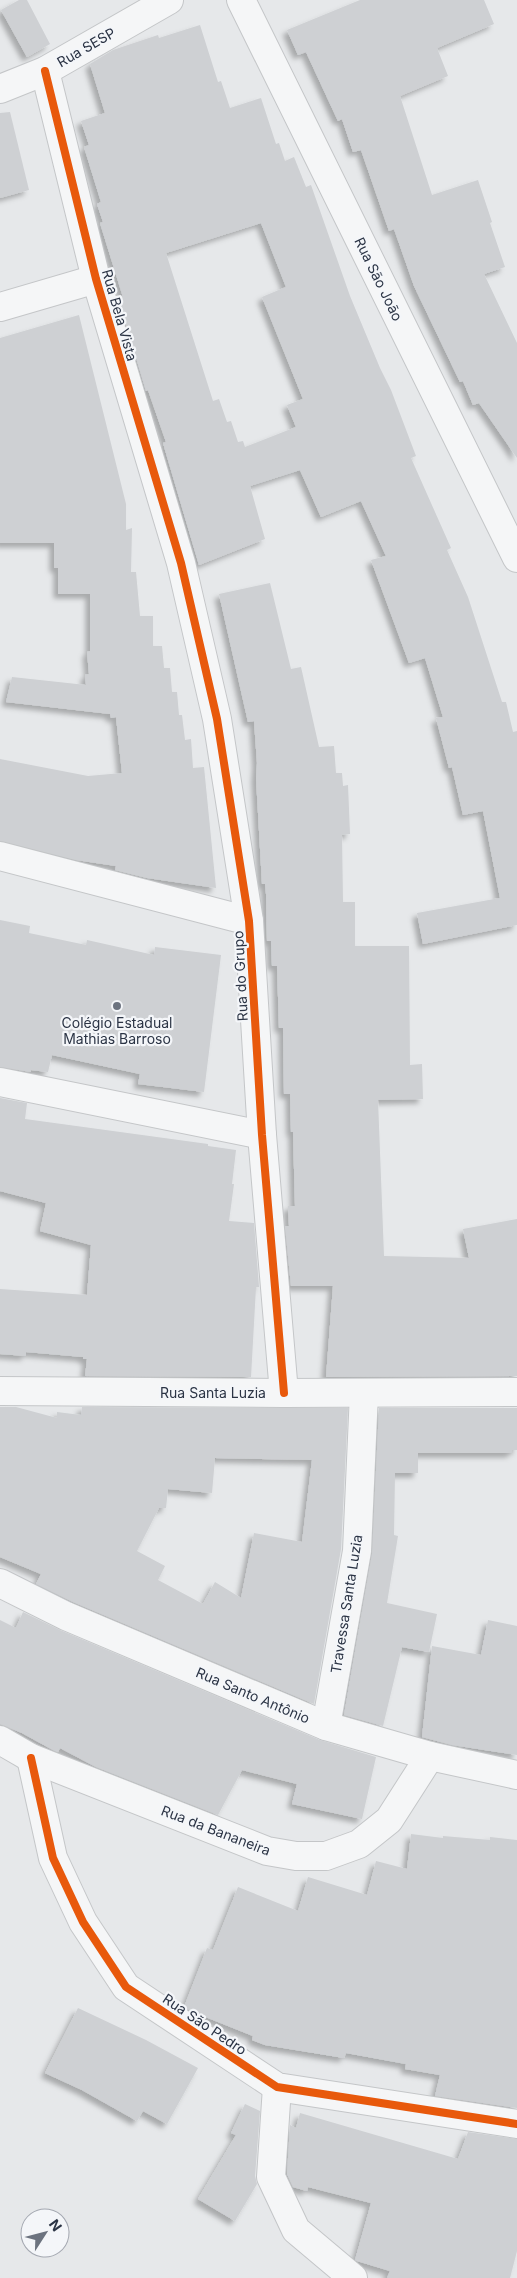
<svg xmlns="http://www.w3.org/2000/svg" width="517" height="2278" viewBox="0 0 517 2278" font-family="Inter,sans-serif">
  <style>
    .building { fill: #ced0d3; fill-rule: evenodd; filter: url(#shadow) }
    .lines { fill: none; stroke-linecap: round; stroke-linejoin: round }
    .minor-casing { stroke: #c4c6c8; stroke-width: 30 }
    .minor { stroke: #f5f6f7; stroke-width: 28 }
    .cycleway-casing { stroke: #f4f6f9; stroke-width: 11 }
    .cycleway { stroke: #e8590c; stroke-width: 8 }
    .poi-dot { fill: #6c737f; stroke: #f4f6f9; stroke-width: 2 }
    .labels { text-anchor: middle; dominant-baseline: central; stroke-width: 4.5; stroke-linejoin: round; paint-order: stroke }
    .street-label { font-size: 14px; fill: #2b3445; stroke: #f4f6f9 }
    .poi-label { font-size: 14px; fill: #2b3445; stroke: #f4f6f9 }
  </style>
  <defs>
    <filter id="shadow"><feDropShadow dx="-4.5" dy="4.5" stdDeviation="2.5" flood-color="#0004"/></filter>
  </defs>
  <rect width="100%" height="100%" fill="#e6e8ea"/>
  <g class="building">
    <polygon points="19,0 27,0 50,44 27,57 1,10"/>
    <polygon points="360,0 484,0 494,24 437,48 448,76 400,96 432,195 478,180 492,222 490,223 505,267 484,274 517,343 517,458 479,403 473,405 463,381 460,382 414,286 394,229 389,231 361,150 353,152 342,119 338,121 306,52 298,55 287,30"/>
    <path d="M200,25L218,82L221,81L230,108L261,98L276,144L279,143L285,161L294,157L306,187L311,185L350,296L380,368L391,390L416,456L411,458L451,548L447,550L468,597L502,702H506L513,732L517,731V925L423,944L417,913L500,898L483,811L463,815L452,767L449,768L436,718L443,717L425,658L409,663L371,560L386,556L361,501L321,517L300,470L250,486L265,539L199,565L163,443L166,442L148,390L146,391L120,304L123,303L122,294L100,223L103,222L97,204L101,202L84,147L89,145L81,121L105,113L90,64L113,50L158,35L159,38ZM261,223L286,287L262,297L303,399L287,405L296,427L245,447L243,441L238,442L231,421L227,422L219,399L213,401L166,253Z"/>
    <polygon points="10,112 29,190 0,198 0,113"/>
    <polygon points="79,315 126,504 126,530 132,528 131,572 136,572 140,616 153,616 153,646 162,646 164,668 170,668 172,692 177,692 179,715 182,715 185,740 191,739 193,768 204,767 216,888 147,878 115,870 116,866 76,860 0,841 0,759 88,776 122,773 116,717 111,718 110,714 6,702 12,677 86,685 85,675 89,674 87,652 90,651 90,594 58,594 58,568 54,568 54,543 0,543 0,338"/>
    <polygon points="270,583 291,669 301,667 319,747 334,746 336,773 342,773 343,786 348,785 350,834 342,835 343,902 355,902 355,946 409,946 410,1065 422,1064 423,1099 378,1100 384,1256 469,1258 463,1229 517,1219 517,1376 326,1377 333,1286 291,1286 285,1226 289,1226 288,1206 295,1206 293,1132 291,1132 290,1094 284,1094 283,1028 279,1028 277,966 272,966 271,941 267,941 266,894 265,884 262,884 256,778 257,763 254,721 248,722 219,594"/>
    <polygon points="0,920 30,926 29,933 86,945 87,940 154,955 155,947 221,955 204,1092 138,1084 140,1074 52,1055 48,1072 31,1070 31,1072 0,1067"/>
    <polygon points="0,1098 27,1103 25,1119 208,1144 208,1146 236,1150 232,1184 234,1184 229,1221 254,1223 259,1287 256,1287 251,1377 85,1376 87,1359 83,1359 83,1357 26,1352 26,1356 0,1354 0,1289 87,1295 91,1245 40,1231 46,1203 0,1191"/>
    <path d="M0,1407H16L57,1418V1412L81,1415L82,1407L348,1408L341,1549L314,1704L73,1602L36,1584L41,1574L0,1557ZM215,1458L312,1460L302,1542L254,1533L241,1598L215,1582L203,1604L158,1580L165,1566L137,1551L159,1508H166L168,1489L212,1493Z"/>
    <polygon points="379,1408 517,1408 517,1450 512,1450 512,1453 418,1453 418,1473 395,1473 394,1535 398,1536 387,1603 437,1614 429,1652 402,1647 383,1726 344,1715 372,1554"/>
    <polygon points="23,1612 60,1630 320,1740 376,1757 362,1819 292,1804 297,1784 242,1770 218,1815 96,1767 60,1748 58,1752 53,1750 22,1733 0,1724 0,1620 16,1628"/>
    <polygon points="488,1620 517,1626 517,1755 452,1745 422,1737 432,1646 481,1655"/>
    <polygon points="411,1834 443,1838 443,1836 490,1840 490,1837 517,1840 517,2108 435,2096 440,2075 405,2069 406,2064 346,2053 344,2058 265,2045 252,2040 253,2036 193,2012 184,2007 207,1948 213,1950 238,1887 298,1911 308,1877 367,1895 376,1861 407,1869"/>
    <polygon points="78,2008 146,2040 198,2068 167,2124 143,2111 137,2121 82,2090 45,2073"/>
    <polygon points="245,2104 260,2111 255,2176 257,2184 235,2221 198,2199 236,2135 231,2133"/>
    <polygon points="300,2113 458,2159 468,2132 517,2139 517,2251 510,2278 387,2278 390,2271 357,2261 355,2260 371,2203 308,2187 307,2191 293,2187 287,2174 290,2125 296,2128"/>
  </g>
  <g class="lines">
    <defs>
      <g id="minor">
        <polyline points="241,0 517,558"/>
        <polyline points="45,71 96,279 181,563 217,719 249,921 262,1135 284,1393"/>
        <polyline points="0,89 45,71 169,0"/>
        <polyline points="0,307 96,279"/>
        <polyline points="0,856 249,921"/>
        <polyline points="0,1082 262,1135"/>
        <polyline points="0,1391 284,1393 517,1392"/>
        <polyline points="0,1583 66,1616 326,1726 430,1756 517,1775"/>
        <polyline points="326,1726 357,1551 364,1393"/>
        <polyline points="0,1740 31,1758 267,1851 296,1856 326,1856 359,1844 389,1820 430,1756"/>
        <polyline points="31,1758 53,1858 83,1922 126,1987 277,2087 517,2124"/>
        <polyline points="277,2087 271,2177 296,2230 353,2278"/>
      </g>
    </defs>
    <use href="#minor" class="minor-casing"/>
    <use href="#minor" class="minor"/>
    <defs>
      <g id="cycleway">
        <polyline points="45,71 96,279 181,563 217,719 249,921 262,1135 284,1393"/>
        <polyline points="31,1758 53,1858 83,1922 126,1987 277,2087 517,2124"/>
      </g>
    </defs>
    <use href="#cycleway" class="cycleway-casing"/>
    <use href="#cycleway" class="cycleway"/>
  </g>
  <circle class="poi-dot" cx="117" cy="1006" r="5"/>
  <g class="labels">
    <g class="street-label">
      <text transform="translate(86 47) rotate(-30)">Rua SESP</text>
      <text transform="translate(379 279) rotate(64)">Rua São João</text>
      <text transform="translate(120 315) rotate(74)">Rua Bela Vista</text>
      <text transform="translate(240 976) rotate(-93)">Rua do Grupo</text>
      <text x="213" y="1392">Rua Santa Luzia</text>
      <text transform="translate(346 1604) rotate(-81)">Travessa Santa Luzia</text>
      <text transform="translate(253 1695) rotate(23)">Rua Santo Antônio</text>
      <text transform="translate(216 1830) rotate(21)">Rua da Bananeira</text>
      <text transform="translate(205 2024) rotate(34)">Rua São Pedro</text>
    </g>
    <g class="poi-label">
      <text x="117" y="1022">Colégio Estadual<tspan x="117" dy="16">Mathias Barroso</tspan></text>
    </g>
  </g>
  <g transform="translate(45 2233) rotate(54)"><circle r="24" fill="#f4f6f9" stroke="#a4a8b1"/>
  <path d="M0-4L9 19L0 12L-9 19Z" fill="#6c737f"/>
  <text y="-8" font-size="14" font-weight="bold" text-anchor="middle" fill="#2b3445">N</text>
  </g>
</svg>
